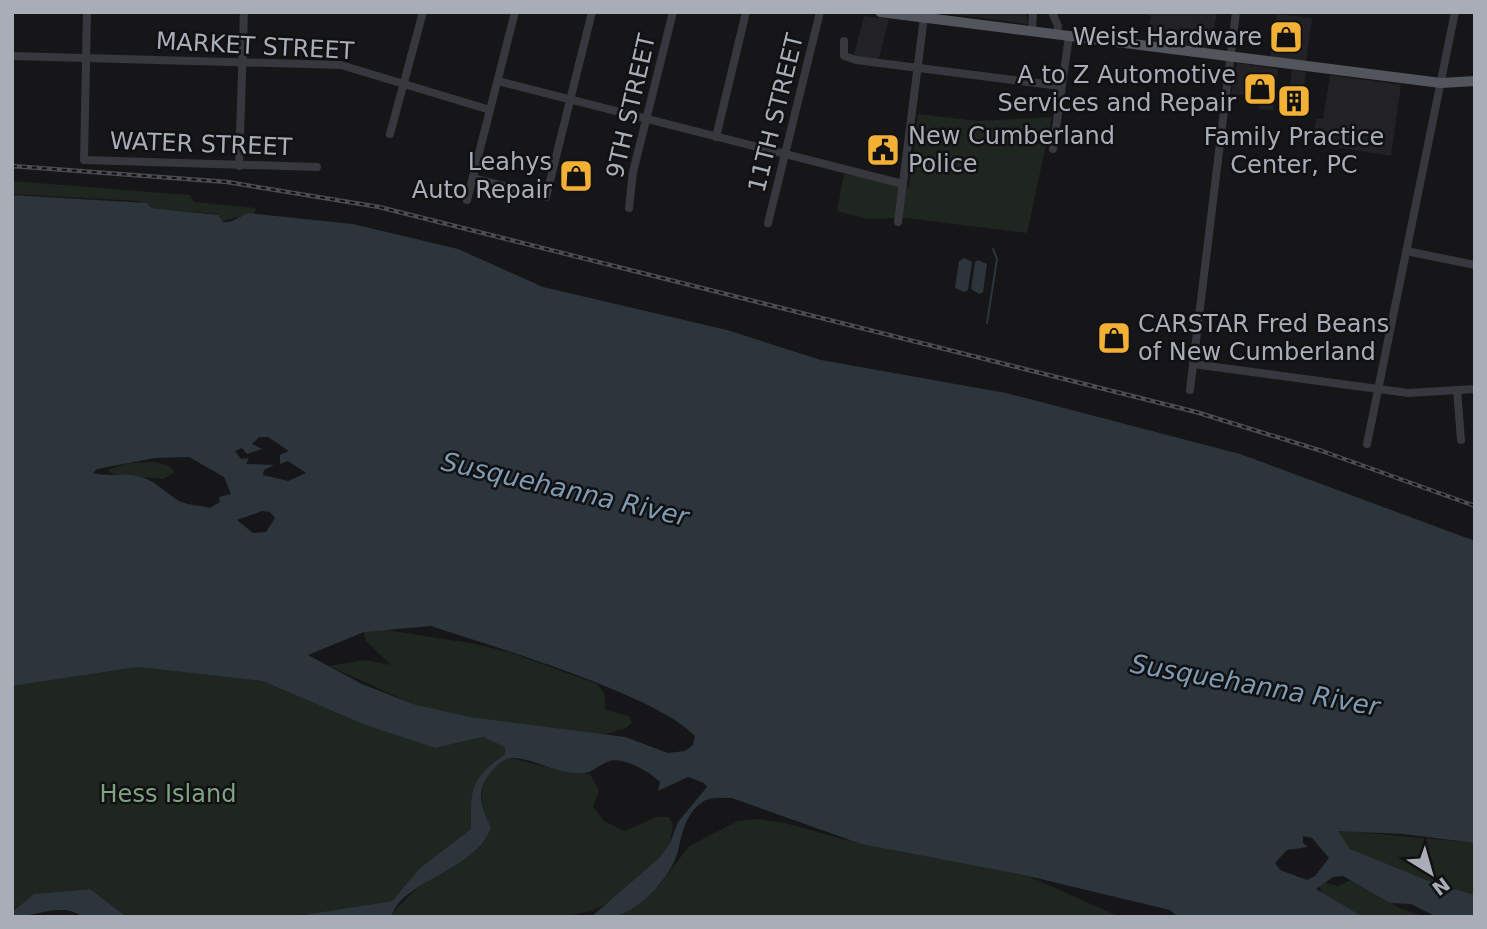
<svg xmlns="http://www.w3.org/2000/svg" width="1487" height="929" viewBox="0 0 1487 929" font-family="'DejaVu Sans',sans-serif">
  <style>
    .built { fill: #222225 }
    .green { fill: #1e261f }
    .water { fill: #2c353c; fill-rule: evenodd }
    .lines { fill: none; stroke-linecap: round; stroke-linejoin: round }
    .stream { stroke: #2c353c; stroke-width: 2 }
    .minor { stroke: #37383d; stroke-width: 8 }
    .major { stroke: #53555c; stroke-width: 10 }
    .rail-casing { stroke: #4a4c52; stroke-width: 4.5 }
    .rail { stroke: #111113; stroke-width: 2; stroke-dasharray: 5; stroke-linecap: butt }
    .labels { text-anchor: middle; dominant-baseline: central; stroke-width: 5; stroke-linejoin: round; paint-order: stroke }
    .poi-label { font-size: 24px; fill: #a8adb8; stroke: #111113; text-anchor: end }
    .street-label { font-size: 24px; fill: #a8adb8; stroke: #111113 }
    .park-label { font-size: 24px; fill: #7fa381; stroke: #111113 }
    .water-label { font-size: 26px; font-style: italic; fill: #7f9bb3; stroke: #111113 }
  </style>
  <rect width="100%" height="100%" fill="#161618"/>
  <g class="built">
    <polygon points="933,12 1026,12 1028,24 983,18"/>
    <polygon points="1135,12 1217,12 1211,49 1147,39 1151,15"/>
    <polygon points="1277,14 1312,18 1306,62 1270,57"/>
    <polygon points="864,16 889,19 878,62 853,58"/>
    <polygon points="1237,63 1278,69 1273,111 1259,109 1260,97 1231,94"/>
    <polygon points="1292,70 1306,72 1300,114 1286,112"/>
    <polygon points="1330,75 1401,85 1391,156 1312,143 1316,119 1323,119"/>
  </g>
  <g class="green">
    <polygon points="918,114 978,121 1052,117 1027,233 906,218 867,219 837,211 844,174 909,187"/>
    <polygon points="12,181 189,195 194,202 256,208 255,213 222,221 217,214 151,208 138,201 12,194"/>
    <polygon points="154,462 167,465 175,472 163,479 113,474 107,470 129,463"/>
    <polygon points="380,629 470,643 509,652 597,684 604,693 606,710 629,716 632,723 626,728 603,735 470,717 413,704 329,666 365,660 391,665 366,641 364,632"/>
    <path d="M138,667L264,681L365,725L435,748L483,737L505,746V754C474,775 469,792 471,829L420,868L392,901L291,917H127L90,889L34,894L12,912V686Z"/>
    <path d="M510,758L570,773L590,774L599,790L593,807L604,821L625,831L657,817H668L673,824L670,843L660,857L607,903L592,911L561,917H392C395,902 474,842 491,827C476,799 478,772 510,758Z"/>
    <polygon points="759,819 785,823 861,844 1028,876 1120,917 617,917 658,887 689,846 738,821"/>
    <polygon points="1337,830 1475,843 1475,895 1434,883 1350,849"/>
    <polygon points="1348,881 1355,882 1399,908 1427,917 1363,917 1322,894 1319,885 1324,882 1338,886"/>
  </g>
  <g class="water">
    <path d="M12,195L147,203L151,208L218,215L223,222H230L248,213L353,224L458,249L543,287L727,330L821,360L1006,393L1240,454L1475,541V843L1403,834L1338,831L1350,849L1434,883L1475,895V917H1437L1411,904L1390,903L1343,876L1333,877L1316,889L1363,917H1178L1170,910L1028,876L861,844L732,798C721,798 710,796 701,803C685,815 682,834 678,851C671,877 643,907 617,916C610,919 599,917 591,917L660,857L670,843L678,822L707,787L704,783L688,777L658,791L660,782C650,772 622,755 607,762C591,769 593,775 573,773C553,772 531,757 511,758C504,759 497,765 493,770C475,789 480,805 491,827C477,871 399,881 392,917H291L392,901L420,868L471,829C470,789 471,778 505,754V747L483,737L435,748L365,725L263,681L138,667L12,686ZM259,437H268L289,451L280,455V464L288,461L306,473L288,481L263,475L264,470L274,465L246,464L249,458L241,459L235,451L242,448L247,454L262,449L252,444ZM189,457L224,477L231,494L219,497L220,502L210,508C201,505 189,506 179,501C164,492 156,480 137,476C123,473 108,477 93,473L97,469L155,458ZM262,511L270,512L275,518L266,532L253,533L237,520ZM431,626C491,646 656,694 695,736L693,745L685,751L668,753L625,737L470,717L413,704L362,684L308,655L364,632ZM1303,836L1312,838L1329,858L1315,876L1307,880L1280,870L1275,863L1287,850L1308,847L1303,843Z"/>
    <polygon points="964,258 972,262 968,290 964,292 955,288 959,261"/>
    <polygon points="978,260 987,264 983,292 979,294 971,289 975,262"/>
    <path d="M90,889L127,917H83C62,901 36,917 12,917V912L34,894Z"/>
  </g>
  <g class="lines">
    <polyline class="stream" points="987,323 997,259 993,249"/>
    <g class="minor">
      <polyline points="87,12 84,160 317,167"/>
      <polyline points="1052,12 1058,26 1057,34"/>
      <polyline points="1032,31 1033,12"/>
      <polyline points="844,41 844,56 856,60 1060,86"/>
      <polyline points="12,56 341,65 490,110"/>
      <polyline points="498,81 903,184"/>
      <polyline points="390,134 423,12"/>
      <polyline points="716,137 746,12"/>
      <polyline points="1053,149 1069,36"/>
      <polyline points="239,166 244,12"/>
      <polyline points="473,178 546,197 592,12"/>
      <polyline points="467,200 515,12"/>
      <polyline points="629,208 633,172 673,12"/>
      <polyline points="898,222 924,17"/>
      <polyline points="768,223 820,12"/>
      <polyline points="1406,251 1475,265"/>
      <polyline points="1193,364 1408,393 1475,389"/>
      <polyline points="1190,390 1236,12"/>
      <polyline points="1457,390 1461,440"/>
      <polyline points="1367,444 1455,12"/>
    </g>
    <polyline class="major" points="880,12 1441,83 1475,81"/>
    <defs>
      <polyline id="rail" points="12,166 227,182 379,207 1196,412 1322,451 1475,506"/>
    </defs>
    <use href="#rail" class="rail-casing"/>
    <use href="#rail" class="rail"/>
  </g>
  <defs>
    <symbol id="shop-square" viewBox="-11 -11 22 22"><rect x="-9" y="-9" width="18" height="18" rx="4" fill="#f2b134" stroke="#111113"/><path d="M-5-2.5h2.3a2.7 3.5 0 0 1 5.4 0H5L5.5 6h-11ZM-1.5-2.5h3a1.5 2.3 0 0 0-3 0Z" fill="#111"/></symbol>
    <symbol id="building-square" viewBox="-11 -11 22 22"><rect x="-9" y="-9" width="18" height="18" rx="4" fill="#f2b134" stroke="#111113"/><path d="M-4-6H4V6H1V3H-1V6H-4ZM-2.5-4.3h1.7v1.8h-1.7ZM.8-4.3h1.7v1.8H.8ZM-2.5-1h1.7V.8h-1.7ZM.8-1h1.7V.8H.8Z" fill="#111"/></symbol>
    <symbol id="civic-square" viewBox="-11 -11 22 22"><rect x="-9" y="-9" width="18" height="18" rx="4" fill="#f2b134" stroke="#111113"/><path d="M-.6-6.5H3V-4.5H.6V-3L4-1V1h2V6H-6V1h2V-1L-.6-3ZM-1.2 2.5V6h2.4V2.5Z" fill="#111"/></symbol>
  </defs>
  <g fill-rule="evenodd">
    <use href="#shop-square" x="1267" y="18" width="38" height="38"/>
    <use href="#shop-square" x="1241" y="70" width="38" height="38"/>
    <use href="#building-square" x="1275" y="82" width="38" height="38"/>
    <use href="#civic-square" x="864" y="131" width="38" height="38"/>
    <use href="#shop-square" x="557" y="157" width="38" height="38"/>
    <use href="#shop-square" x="1095" y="319" width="38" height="38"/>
  </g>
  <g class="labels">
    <g class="poi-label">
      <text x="1262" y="37">Weist Hardware</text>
      <text x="1236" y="75">A to Z Automotive<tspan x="1236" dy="28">Services and Repair</tspan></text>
      <text x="908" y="136" text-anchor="start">New Cumberland<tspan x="908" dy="28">Police</tspan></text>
      <text x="1294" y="137" text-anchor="middle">Family Practice<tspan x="1294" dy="28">Center, PC</tspan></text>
      <text x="552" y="162">Leahys<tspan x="552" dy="28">Auto Repair</tspan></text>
      <text x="1138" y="324" text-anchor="start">CARSTAR Fred Beans<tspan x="1138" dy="28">of New Cumberland</tspan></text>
    </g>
    <g class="street-label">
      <text transform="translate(255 46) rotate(3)">MARKET STREET</text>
      <text transform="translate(631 106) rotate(-77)">9TH STREET</text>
      <text transform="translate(776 113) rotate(-76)">11TH STREET</text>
      <text transform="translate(201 144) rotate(2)">WATER STREET</text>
    </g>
    <g class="park-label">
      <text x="168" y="794">Hess Island</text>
    </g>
    <g class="water-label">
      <text transform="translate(565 489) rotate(13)">Susquehanna River</text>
      <text transform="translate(1255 685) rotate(10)">Susquehanna River</text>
    </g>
  </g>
  <rect width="1487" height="929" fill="none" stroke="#a8adb8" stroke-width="28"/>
  <g transform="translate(1431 873) rotate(143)" stroke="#111113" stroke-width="5" paint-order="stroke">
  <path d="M0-5L12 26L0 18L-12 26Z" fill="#a8adb8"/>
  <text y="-10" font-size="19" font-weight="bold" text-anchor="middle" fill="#a8adb8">N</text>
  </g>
</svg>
